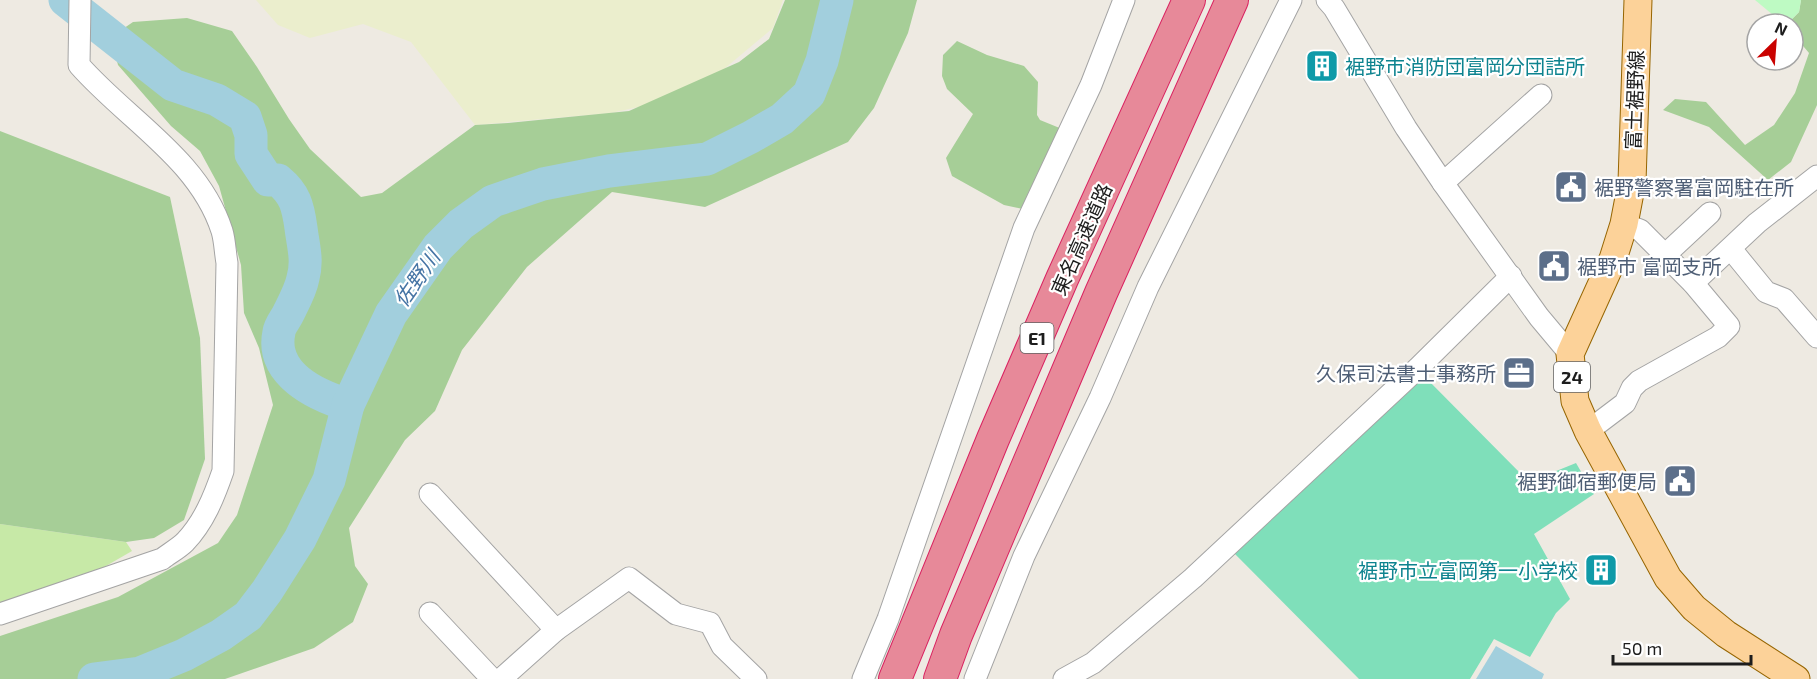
<svg xmlns="http://www.w3.org/2000/svg" width="1817" height="679" viewBox="0 0 1817 679" font-family="'Exo 2','Noto Sans JP',sans-serif">
  <style>
    .farmland { fill: #ebeecd }
    .grass { fill: #c7e9a7 }
    .forest { fill: #a6ce97 }
    .park { fill: #befac3 }
    .pitch { fill: #7fdfba }
    .water { fill: #a2cfdd }
    .lines { fill: none; stroke-linecap: round; stroke-linejoin: round }
    .river { stroke: #a2cfdd; stroke-width: 33 }
    .minor-casing { stroke: #a4a4a4; stroke-width: 23 }
    .major-casing { stroke: #966500; stroke-width: 29 }
    .highway-casing { stroke: #d92260; stroke-width: 34 }
    .minor { stroke: #fff; stroke-width: 21 }
    .major { stroke: #fcd299; stroke-width: 27 }
    .highway { stroke: #e78999; stroke-width: 32 }
    .labels { text-anchor: middle; dominant-baseline: central; stroke-width: 4.5; stroke-linejoin: round; paint-order: stroke }
    .shield { fill: #fff; stroke: #616161; stroke-width: 1.5 }
    .shield-label { font-size: 18px; font-weight: bold; fill: #1d1d1d }
    .culture-label { font-size: 20px; fill: #0d838f; stroke: #fff; text-anchor: start }
    .street-label { font-size: 20px; fill: #1d1d1d; stroke: #fff }
    .service-label { font-size: 20px; fill: #4e5e75; stroke: #fff; text-anchor: start }
    .water-label { font-size: 21px; font-style: italic; fill: #4675a5; stroke: #fff }
  </style>
  <rect width="100%" height="100%" fill="#eeeae2"/>
  <polygon class="farmland" points="256,0 783,0 773,28 693,95 611,113 475,125 411,42 363,24 310,38 278,25"/>
  <polygon class="grass" points="0,524 126,542 132,551 54,596 0,614"/>
  <g class="forest">
    <polygon points="785,0 917,0 908,33 874,108 848,142 705,207 612,192 527,267 462,350 435,411 405,440 349,528 355,566 368,584 353,622 314,648 225,679 0,679 0,636 118,597 218,543 237,515 273,405 259,348 244,313 241,265 219,186 200,151 171,126 118,65 111,37 133,22 187,18 232,31 257,67 289,119 310,149 361,197 382,193 475,125 508,123 629,111 739,62 769,39"/>
    <polygon points="1801,0 1817,0 1817,105 1791,162 1768,180 1709,127 1663,110 1675,99 1706,102 1745,145 1774,125 1795,93 1809,53 1793,34 1793,24 1787,24 1799,12"/>
    <polygon points="957,41 987,55 1024,66 1038,82 1037,115 1040,120 1067,131 1027,210 1004,205 952,176 946,158 973,114 947,89 942,76 943,55"/>
    <polygon points="0,131 170,197 200,338 205,459 184,520 154,538 126,542 0,524"/>
  </g>
  <polygon class="park" points="1755,0 1801,0 1799,12 1787,24 1784,24"/>
  <polygon class="pitch" points="1425,377 1529,482 1576,463 1594,494 1534,534 1570,599 1556,613 1530,657 1494,639 1470,679 1359,679 1233,552"/>
  <polygon class="water" points="1496,646 1544,674 1542,679 1476,679"/>
  <g class="lines">
    <g class="river">
      <path d="M65,0L173,85L217,100L245,117L251,135V154L268,180H278C295,194 298,206 301,228C303,245 308,260 303,278C301,289 294,302 289,312C286,319 280,325 279,332C270,374 316,395 348,405"/>
      <polyline points="94,679 140,673 184,655 221,635 248,616 267,591 300,539 329,480 348,405 391,314 438,247 461,224 493,201 543,184 609,171 707,159 751,137 782,119 809,94 822,61 837,0"/>
    </g>
    <defs>
      <g id="minor">
        <polyline points="1327,0 1334,8 1406,128 1443,183 1539,317 1570,354"/>
        <polyline points="1443,183 1541,95"/>
        <polyline points="1731,249 1766,292 1784,299 1817,337"/>
        <polyline points="1665,255 1710,213"/>
        <polyline points="1693,283 1757,223 1817,176"/>
        <polyline points="1588,431 1625,403 1632,388 1639,381 1718,337 1729,326 1693,283 1640,230 1624,224"/>
        <polyline points="430,494 556,630"/>
        <polyline points="430,613 492,679"/>
        <path d="M0,614L162,559C170,553 179,548 185,542C204,522 214,497 223,471L227,263C225,252 225,241 222,231C199,159 126,119 79,65L80,0"/>
        <polyline points="501,679 556,630 629,578 676,614 710,623 722,646 756,679"/>
        <polyline points="863,679 888,619 1024,228 1091,85 1124,0"/>
        <polyline points="975,679 1024,556 1100,398 1148,287 1291,0"/>
        <polyline points="1064,679 1093,663 1193,578 1418,368 1511,276"/>
      </g>
      <polyline id="major" points="1638,0 1632,182 1624,224 1613,259 1570,354 1575,401 1588,431 1668,578 1694,608 1726,634 1796,679"/>
      <g id="highway">
        <polyline points="895,679 993,439 1062,279 1189,0"/>
        <polyline points="940,679 956,635 1101,293 1232,0"/>
      </g>
    </defs>
    <use href="#minor" class="minor-casing"/>
    <use href="#major" class="major-casing"/>
    <use href="#highway" class="highway-casing"/>
    <use href="#minor" class="minor"/>
    <use href="#major" class="major"/>
    <use href="#highway" class="highway"/>
  </g>
  <defs>
    <symbol id="building-square" viewBox="-11 -11 22 22"><rect x="-9" y="-9" width="18" height="18" rx="4" fill="#0f9aa8" stroke="#fff"/><path d="M-4-6H4V6H1V3H-1V6H-4ZM-2.5-4.3h1.7v1.8h-1.7ZM.8-4.3h1.7v1.8H.8ZM-2.5-1h1.7V.8h-1.7ZM.8-1h1.7V.8H.8Z" fill="#fff"/></symbol>
    <symbol id="civic-square" viewBox="-11 -11 22 22"><rect x="-9" y="-9" width="18" height="18" rx="4" fill="#5c6f8a" stroke="#fff"/><path d="M-.6-6.5H3V-4.5H.6V-3L4-1V1h2V6H-6V1h2V-1L-.6-3ZM-1.2 2.5V6h2.4V2.5Z" fill="#fff"/></symbol>
    <symbol id="office-square" viewBox="-11 -11 22 22"><rect x="-9" y="-9" width="18" height="18" rx="4" fill="#5c6f8a" stroke="#fff"/><path d="M-6-3h4V-5.5h4V-3h4V5H-6ZM-1-4.5V-3h2v-1.5ZM-6 0V1H6V0Z" fill="#fff"/></symbol>
  </defs>
  <g fill-rule="evenodd">
    <use href="#building-square" x="1303" y="47" width="38" height="38"/>
    <use href="#civic-square" x="1552" y="168" width="38" height="38"/>
    <use href="#civic-square" x="1535" y="247" width="38" height="38"/>
    <use href="#office-square" x="1500" y="354" width="38" height="38"/>
    <use href="#civic-square" x="1661" y="462" width="38" height="38"/>
    <use href="#building-square" x="1582" y="551" width="38" height="38"/>
  </g>
  <g class="labels">
    <g class="shield">
      <rect x="1020.5" y="323" width="33" height="30" rx="4.5"/>
      <rect x="1554" y="362" width="36" height="30" rx="4.5"/>
    </g>
    <g class="shield-label">
      <text x="1037" y="338">E1</text>
      <text x="1572" y="377">24</text>
    </g>
    <g class="culture-label">
      <text x="1345" y="66">裾野市消防団富岡分団詰所</text>
      <text x="1578" y="570" text-anchor="end">裾野市立富岡第一小学校</text>
    </g>
    <g class="street-label">
      <text transform="translate(1634 100) rotate(-88)">富士裾野線</text>
      <text transform="translate(1081 239) rotate(-66)">東名高速道路</text>
    </g>
    <g class="service-label">
      <text x="1594" y="187">裾野警察署富岡駐在所</text>
      <text x="1577" y="266">裾野市 富岡支所</text>
      <text x="1496" y="373" text-anchor="end">久保司法書士事務所</text>
      <text x="1657" y="481" text-anchor="end">裾野御宿郵便局</text>
    </g>
    <g class="water-label">
      <text transform="translate(416 278) rotate(-55)">佐野川</text>
    </g>
  </g>
  <g transform="translate(1775 42) rotate(25)"><circle r="28" fill="#ffffff" stroke="#a5a5a5" stroke-width="1.5"/>
  <path d="M0-4.5L10 22L0 15L-10 22Z" fill="#ca0200"/>
  <text y="-9" font-size="16" font-weight="bold" text-anchor="middle" fill="#1d1d1d">N</text>
  </g>
  <path d="M1613 655v9h138v-9" fill="none" stroke="#1d1d1d" stroke-width="3"/>
  <text x="1622" y="655" font-size="18" fill="#1d1d1d" stroke="#ffffff" stroke-width="4.5" paint-order="stroke">50 m</text>
</svg>
